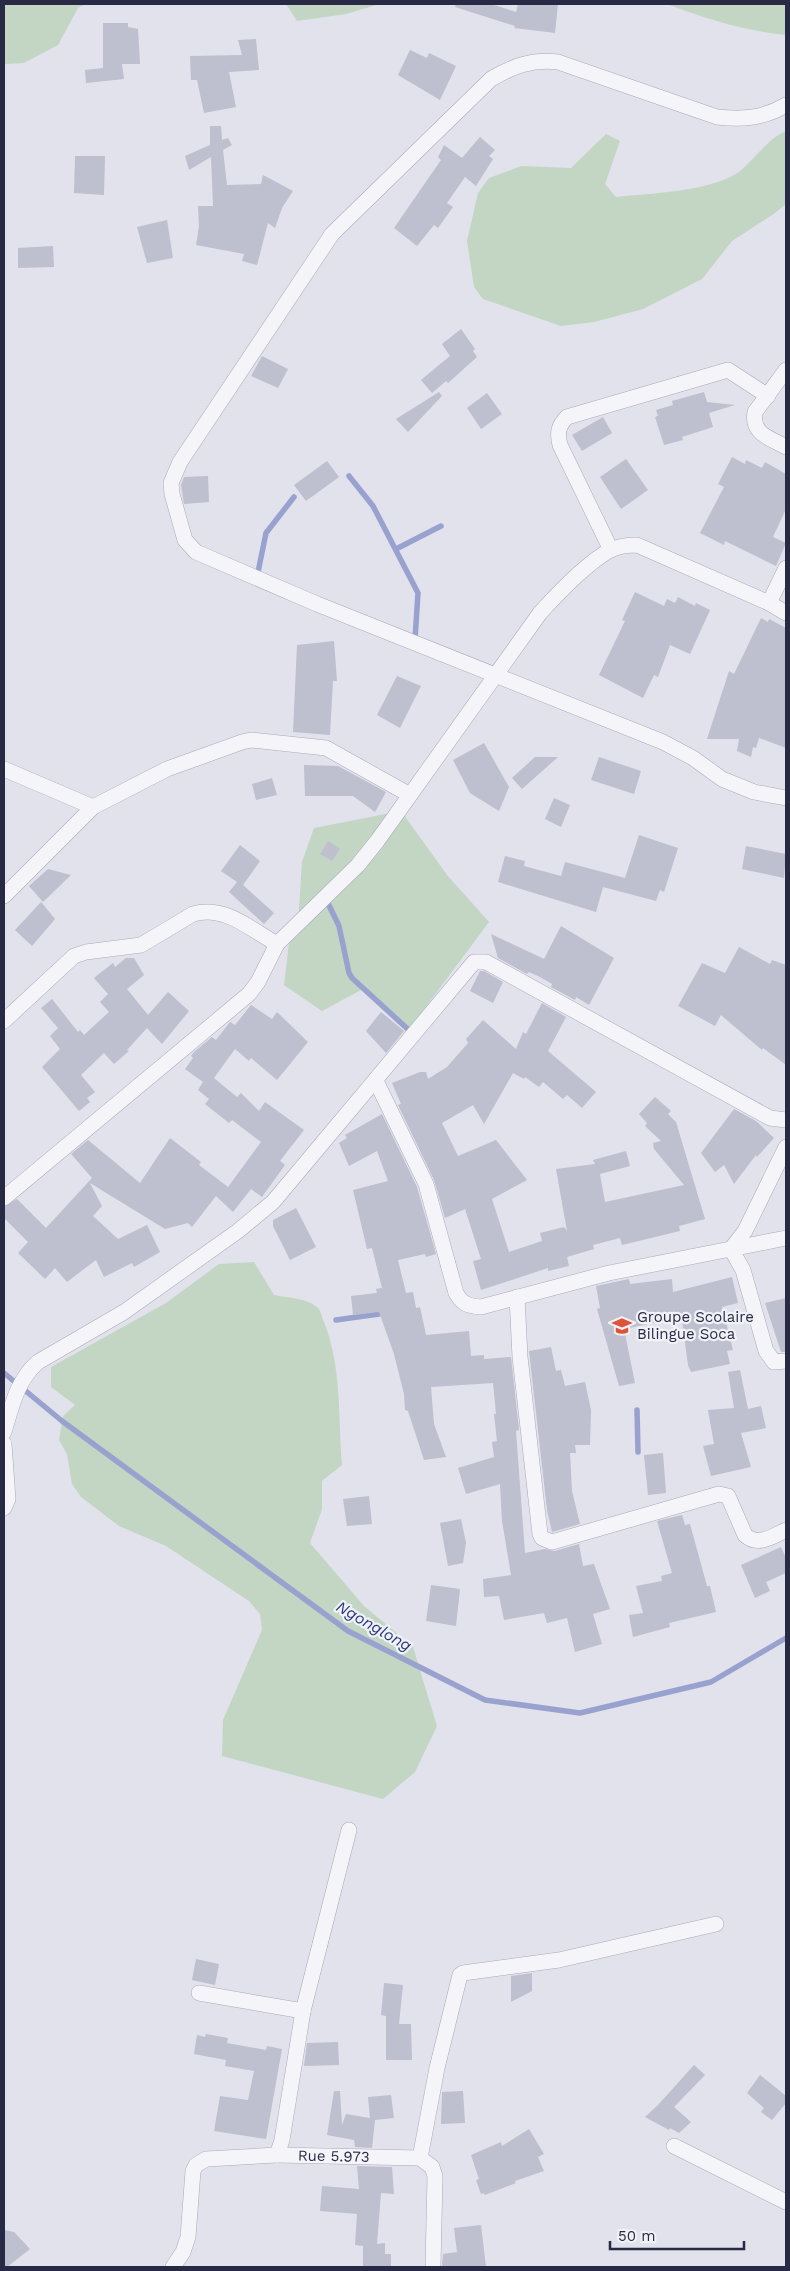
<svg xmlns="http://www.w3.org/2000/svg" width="790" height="2271" viewBox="0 0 790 2271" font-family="'Work Sans',sans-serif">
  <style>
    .green { fill: #c2d6c3 }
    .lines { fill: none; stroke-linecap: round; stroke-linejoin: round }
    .stream { stroke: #99a2cf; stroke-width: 5.5 }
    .building { fill: #bebfcf }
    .street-casing { stroke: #aaaab9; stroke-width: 16 }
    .street { stroke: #f5f5f9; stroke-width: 15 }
    .labels { text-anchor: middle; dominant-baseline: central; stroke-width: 4.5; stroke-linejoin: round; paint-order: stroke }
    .poi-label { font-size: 15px; fill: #282945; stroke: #f1f2f8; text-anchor: start }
    .street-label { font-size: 15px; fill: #282945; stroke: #f1f2f8 }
    .water-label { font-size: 16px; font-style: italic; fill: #2d387e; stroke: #f1f2f8 }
  </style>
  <rect width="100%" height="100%" fill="#e1e2eb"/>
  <g class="green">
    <polygon points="4,4 86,4 78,8 58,45 24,63 4,64"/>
    <polygon points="286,4 380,4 346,14 297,21"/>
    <path d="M667,4H786V35C745,31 706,19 667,4Z"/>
    <path d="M786,131V204L775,213L732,241L702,279L643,309L594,322L561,326L483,299L474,287L467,241L478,193L489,178L521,166L571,168L606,134L620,141L605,184L616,197C651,193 712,192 740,171C756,158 767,139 786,131Z"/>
    <polygon points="401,811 447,875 489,922 410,1028 363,989 322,1011 284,985 289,943 298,925 302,862 314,828"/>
    <path d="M254,1262L274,1295C288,1298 308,1298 318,1308C321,1311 322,1318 324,1322C342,1367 338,1418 342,1465L322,1481V1509L310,1543L364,1606L413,1647L437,1726L415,1772L383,1799L222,1756L223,1720L262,1630L260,1614L249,1601L166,1546L119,1526L81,1497L72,1484L67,1454L59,1440L63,1416L75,1405L51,1387V1367L166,1303L219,1264Z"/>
  </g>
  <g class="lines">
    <g class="stream">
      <polyline points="349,476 373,506 418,593 415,639"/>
      <polyline points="396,549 441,526"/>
      <polyline points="257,577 266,533 294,497"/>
      <polyline points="326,899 339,926 349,973 352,978 412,1033"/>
      <polyline points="336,1320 379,1314"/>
      <polyline points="4,1373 62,1421 348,1631 485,1700 580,1713 711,1682 786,1638"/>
      <polyline points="637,1410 638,1452"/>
    </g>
  </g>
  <g class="building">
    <polygon points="456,4 491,4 516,12 518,4 558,4 555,33 514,28 515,26 455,7"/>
    <polygon points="103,23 128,23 128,27 138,29 140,64 122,64 124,79 86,83 85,70 103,68"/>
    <polygon points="256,39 259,70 229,72 236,107 204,113 197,80 191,80 190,56 242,55 238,40"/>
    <polygon points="410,50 427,58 429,53 456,66 440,100 398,75"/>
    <polygon points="210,126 221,126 222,140 228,138 232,145 223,150 227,185 261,184 263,175 293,191 282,208 275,228 268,223 257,265 242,261 244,254 196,245 199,226 198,206 213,206 211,157 189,170 185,156 210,145"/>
    <polygon points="480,137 495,150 489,156 493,159 476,186 465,177 447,203 453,207 438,228 434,225 417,246 394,228 441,160 438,157 444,145 462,158"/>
    <polygon points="75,156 105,156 104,195 74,193"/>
    <polygon points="167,220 173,258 147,263 137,227"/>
    <polygon points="53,246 54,267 18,268 18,248"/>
    <polygon points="461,329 475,349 473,351 477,357 448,383 446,381 432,393 421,380 450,356 442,344"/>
    <polygon points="262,356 288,369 278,388 251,376"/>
    <polygon points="439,392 442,396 408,432 396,419"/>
    <polygon points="704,392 707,402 735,405 709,413 713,427 682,437 683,440 664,445 655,417 658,416 656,410 673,405 672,401"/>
    <polygon points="487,393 502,414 481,429 467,408"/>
    <polygon points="603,417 612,433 582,451 572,435"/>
    <polygon points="732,457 745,464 746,460 762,468 765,462 786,474 786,509 773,537 786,543 776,566 725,541 724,545 700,533 724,487 718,484"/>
    <polygon points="626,459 648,490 621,509 600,477"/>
    <polygon points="327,461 339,477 306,501 294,485"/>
    <polygon points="208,476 209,502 184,504 181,485 184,477"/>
    <polygon points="635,592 664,606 667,599 675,603 678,597 695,606 696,603 710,610 690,654 670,645 658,677 654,675 643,698 599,675 625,621 622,620"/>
    <polygon points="761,618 768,622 769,619 786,628 786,748 759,738 756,748 753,747 751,757 737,751 739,739 707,739 729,671 734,674"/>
    <polygon points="334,641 337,681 333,681 330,735 293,732 297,645"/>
    <polygon points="397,676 421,686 400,728 377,715"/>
    <polygon points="484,743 509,787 499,811 470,793 453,760"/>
    <polygon points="535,757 558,757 522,789 512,778"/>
    <polygon points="599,757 641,771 634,794 591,780"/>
    <polygon points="304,765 338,766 386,792 375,812 353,796 305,796"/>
    <polygon points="272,778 277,795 256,800 252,784"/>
    <polygon points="554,798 570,805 561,827 545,819"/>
    <polygon points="639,835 678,848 664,892 660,890 656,901 603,887 596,912 498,882 505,856 525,861 524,866 561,876 565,862 625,878"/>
    <polygon points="328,841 340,849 332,861 320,854"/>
    <polygon points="240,845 260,861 243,885 274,913 264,924 229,892 237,882 221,871"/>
    <polygon points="746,846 786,854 784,878 742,869"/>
    <polygon points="48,869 71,875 43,902 29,886"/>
    <polygon points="41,902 55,919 32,946 15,930"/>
    <polygon points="561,926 614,958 589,1005 576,997 575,1000 551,987 552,984 540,977 529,972 527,974 498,958 491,934 544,959"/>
    <polygon points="739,947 770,964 772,960 786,965 786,1065 763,1048 762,1050 721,1015 715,1026 678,1006 702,963 725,973"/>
    <polygon points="126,958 134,958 144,975 127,989 148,1015 168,992 189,1011 162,1044 147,1028 127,1050 129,1051 114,1064 104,1053 81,1075 95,1092 87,1098 90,1102 79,1111 42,1067 60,1049 50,1036 58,1028 41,1008 52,999 78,1032 80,1030 84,1035 109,1012 100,1002 108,994 94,978 113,963 115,967"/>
    <polygon points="480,971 484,971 503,982 493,1003 470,991"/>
    <polygon points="542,1003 566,1017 548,1051 596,1092 582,1108 567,1095 563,1099 543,1082 539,1087 525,1077 524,1079 513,1073 484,1124 473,1105 442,1123 458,1156 496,1140 527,1180 492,1199 509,1252 542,1241 540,1233 564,1227 567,1231 556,1169 595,1164 593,1160 626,1151 630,1166 600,1174 605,1202 684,1185 654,1149 653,1143 661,1141 645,1126 647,1123 639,1114 655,1097 671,1111 668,1114 676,1122 705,1219 679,1226 680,1231 622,1245 620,1238 593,1245 594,1249 567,1257 569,1266 548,1271 548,1268 481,1290 473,1261 481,1259 465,1209 445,1218 434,1180 398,1105 401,1104 392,1083 420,1072 426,1072 428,1079 447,1067 468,1043 466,1039 483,1020 516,1049 523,1032 526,1034"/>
    <polygon points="251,1005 272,1019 277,1012 308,1042 277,1080 251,1058 249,1061 235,1049 214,1078 237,1097 241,1093 259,1111 265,1102 304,1130 280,1161 285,1165 262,1197 251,1189 233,1212 216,1196 192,1227 188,1223 165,1229 90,1183 102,1206 93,1216 118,1239 147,1225 160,1252 134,1267 132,1263 104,1277 96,1260 67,1282 55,1268 45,1279 18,1253 28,1242 4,1218 4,1207 17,1199 46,1228 92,1178 71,1154 88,1140 140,1183 170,1138 201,1162 199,1165 228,1187 261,1142 232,1120 229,1123 205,1104 209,1099 198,1090 203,1082 185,1069 193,1058 191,1056 194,1052 212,1037 216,1040 230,1022 235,1025"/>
    <polygon points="381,1012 404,1031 386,1053 366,1031"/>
    <polygon points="734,1109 756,1121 774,1138 757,1157 756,1155 734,1184 724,1165 715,1172 701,1153"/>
    <polygon points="382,1114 417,1187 436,1254 426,1257 425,1254 398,1260 406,1293 413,1292 416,1308 420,1307 426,1335 469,1331 471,1356 484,1355 484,1359 511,1357 519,1430 516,1431 525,1553 545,1549 555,1551 579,1544 583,1566 594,1564 610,1609 593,1614 602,1644 575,1652 567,1618 547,1623 544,1613 504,1620 499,1596 484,1597 483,1579 511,1575 502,1521 500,1484 466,1494 458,1468 494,1457 492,1442 497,1441 494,1414 496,1414 493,1383 431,1387 434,1424 446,1457 424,1460 408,1411 405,1410 404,1394 394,1354 379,1312 353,1315 351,1296 377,1293 376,1289 382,1288 372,1248 367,1249 353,1190 388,1181 377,1151 349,1166 339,1143 347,1138 345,1135"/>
    <polygon points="296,1208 316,1247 290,1260 273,1226 273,1220"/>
    <polygon points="732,1277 738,1303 722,1307 733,1350 727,1351 730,1364 691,1372 688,1365 682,1320 668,1320 624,1329 635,1383 619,1386 597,1309 600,1308 596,1286 629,1279 630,1284 672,1279 673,1292"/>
    <polygon points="786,1298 786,1352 781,1352 765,1303"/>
    <polygon points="551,1347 556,1371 561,1370 565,1386 585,1382 591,1410 590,1445 575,1445 576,1453 570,1453 572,1491 580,1524 552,1532 547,1510 529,1351"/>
    <polygon points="740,1370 748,1409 761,1406 766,1428 741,1433 751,1467 711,1476 703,1446 714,1444 708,1410 734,1408 728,1372"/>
    <polygon points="663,1453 666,1493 648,1495 644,1455"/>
    <polygon points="369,1496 372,1524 347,1526 343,1499"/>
    <polygon points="682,1515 685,1525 690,1524 707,1586 710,1586 716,1612 669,1623 670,1627 633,1637 629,1615 643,1613 636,1586 662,1581 661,1576 672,1573 657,1521"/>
    <polygon points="461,1519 466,1543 463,1563 448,1566 440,1523"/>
    <polygon points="781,1547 786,1558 786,1573 766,1582 770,1591 755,1598 741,1565"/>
    <polygon points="431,1585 460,1589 456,1626 426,1621"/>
    <polygon points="196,1959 219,1964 215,1985 192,1980"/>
    <polygon points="532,1973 532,1991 511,2002 511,1976"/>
    <polygon points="384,1983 403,1985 399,2024 411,2024 412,2060 386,2060 386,2016 381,2015"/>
    <polygon points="206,2034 228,2038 227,2043 266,2050 267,2046 282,2049 266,2139 214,2131 220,2096 248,2100 254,2071 225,2066 226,2060 194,2054 197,2035 205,2037"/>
    <polygon points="338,2042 339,2065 304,2066 307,2043"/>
    <polygon points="694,2065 705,2075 674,2107 691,2122 679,2133 670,2128 669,2130 645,2117 658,2105"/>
    <polygon points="760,2075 786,2096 786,2103 772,2120 761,2112 764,2108 747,2093"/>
    <polygon points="334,2091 340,2091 342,2125 346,2114 370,2118 368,2097 391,2095 394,2118 375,2120 372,2148 355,2147 354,2140 327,2135"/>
    <polygon points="463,2091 465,2123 441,2124 442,2092"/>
    <polygon points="529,2129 544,2154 538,2157 544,2171 515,2181 516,2183 485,2195 484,2193 481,2194 476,2180 479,2179 471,2155 501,2142 502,2146"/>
    <polygon points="357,2166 392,2167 394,2194 381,2193 377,2244 385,2243 385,2254 391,2254 391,2267 363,2267 363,2246 355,2245 357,2214 320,2211 322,2186 359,2189"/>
    <polygon points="481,2225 486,2267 442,2267 443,2254 457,2252 454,2228"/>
    <polygon points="4,2230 14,2232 30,2249 7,2267 4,2267"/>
  </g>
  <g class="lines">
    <defs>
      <g id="street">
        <path d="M786,105C764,118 743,120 717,117L558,62C532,59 513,66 491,79L332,234L180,462L171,483L172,494L185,540L196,552L317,604L663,742L693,758L722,779L754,792L786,798"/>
        <path d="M786,370L755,412C751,434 770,438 786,447"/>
        <path d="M611,550L560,445C557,433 558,426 567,417L728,370L768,396"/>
        <polyline points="769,603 786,568"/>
        <polyline points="4,769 93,807"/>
        <polyline points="4,896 93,807 167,769 242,742 251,740 326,748 410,795"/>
        <path d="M4,1021L74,956L86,952L141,945L193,914C225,905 250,929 277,944"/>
        <path d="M376,1081L426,1184L456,1293C462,1304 468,1306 481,1307L609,1273L786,1238"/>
        <path d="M4,1198L249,994L258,982L277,944L358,865L378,840L540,613C559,592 586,564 610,550C619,546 627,545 637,545L769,603L786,613"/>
        <polyline points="731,1249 743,1270 766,1351 774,1362 786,1361"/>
        <polyline points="731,1249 745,1231 786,1147"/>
        <path d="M517,1297L520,1357L540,1534L542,1538L552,1542L719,1494L728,1496L745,1535C758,1547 773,1536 786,1530"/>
        <path d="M4,1432C12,1406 17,1380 38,1362L124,1312L238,1231L273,1202L474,962H486L770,1118L786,1120"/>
        <polyline points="4,1444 8,1499 4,1508"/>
        <path id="s1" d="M349,1830L303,2011L282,2140L277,2155L420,2158L432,2167L435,2176L433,2267"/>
        <polyline points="199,1993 303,2011"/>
        <polyline points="674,2146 786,2202"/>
        <polyline points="420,2158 437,2068 460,1975 463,1973 559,1960 716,1924"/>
        <polyline points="173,2267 183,2252 188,2237 193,2171 196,2165 206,2159 277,2155"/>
      </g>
    </defs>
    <use href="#street" class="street-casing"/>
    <use href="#street" class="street"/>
  </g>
  <defs>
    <symbol id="school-bare" viewBox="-9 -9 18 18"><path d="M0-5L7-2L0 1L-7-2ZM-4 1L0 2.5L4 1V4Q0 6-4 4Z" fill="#dc553b" stroke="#f1f2f8" stroke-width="2.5" paint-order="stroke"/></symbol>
  </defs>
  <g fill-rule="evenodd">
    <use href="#school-bare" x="608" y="1312" width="28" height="28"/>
  </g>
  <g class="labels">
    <g class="poi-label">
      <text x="637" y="1317">Groupe Scolaire<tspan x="637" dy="17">Bilingue Soca</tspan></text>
    </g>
    <g class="street-label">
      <text stroke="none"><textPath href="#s1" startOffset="390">Rue 5.973</textPath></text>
    </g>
    <g class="water-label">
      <text transform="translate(374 1626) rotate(30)">Ngonglong</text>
    </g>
  </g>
  <rect width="790" height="2271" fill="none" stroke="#282945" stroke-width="10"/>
  <path d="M610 2241v8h134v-8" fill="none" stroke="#282945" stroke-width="2.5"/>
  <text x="618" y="2241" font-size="15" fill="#282945" stroke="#f1f2f8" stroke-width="4" paint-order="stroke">50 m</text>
</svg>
